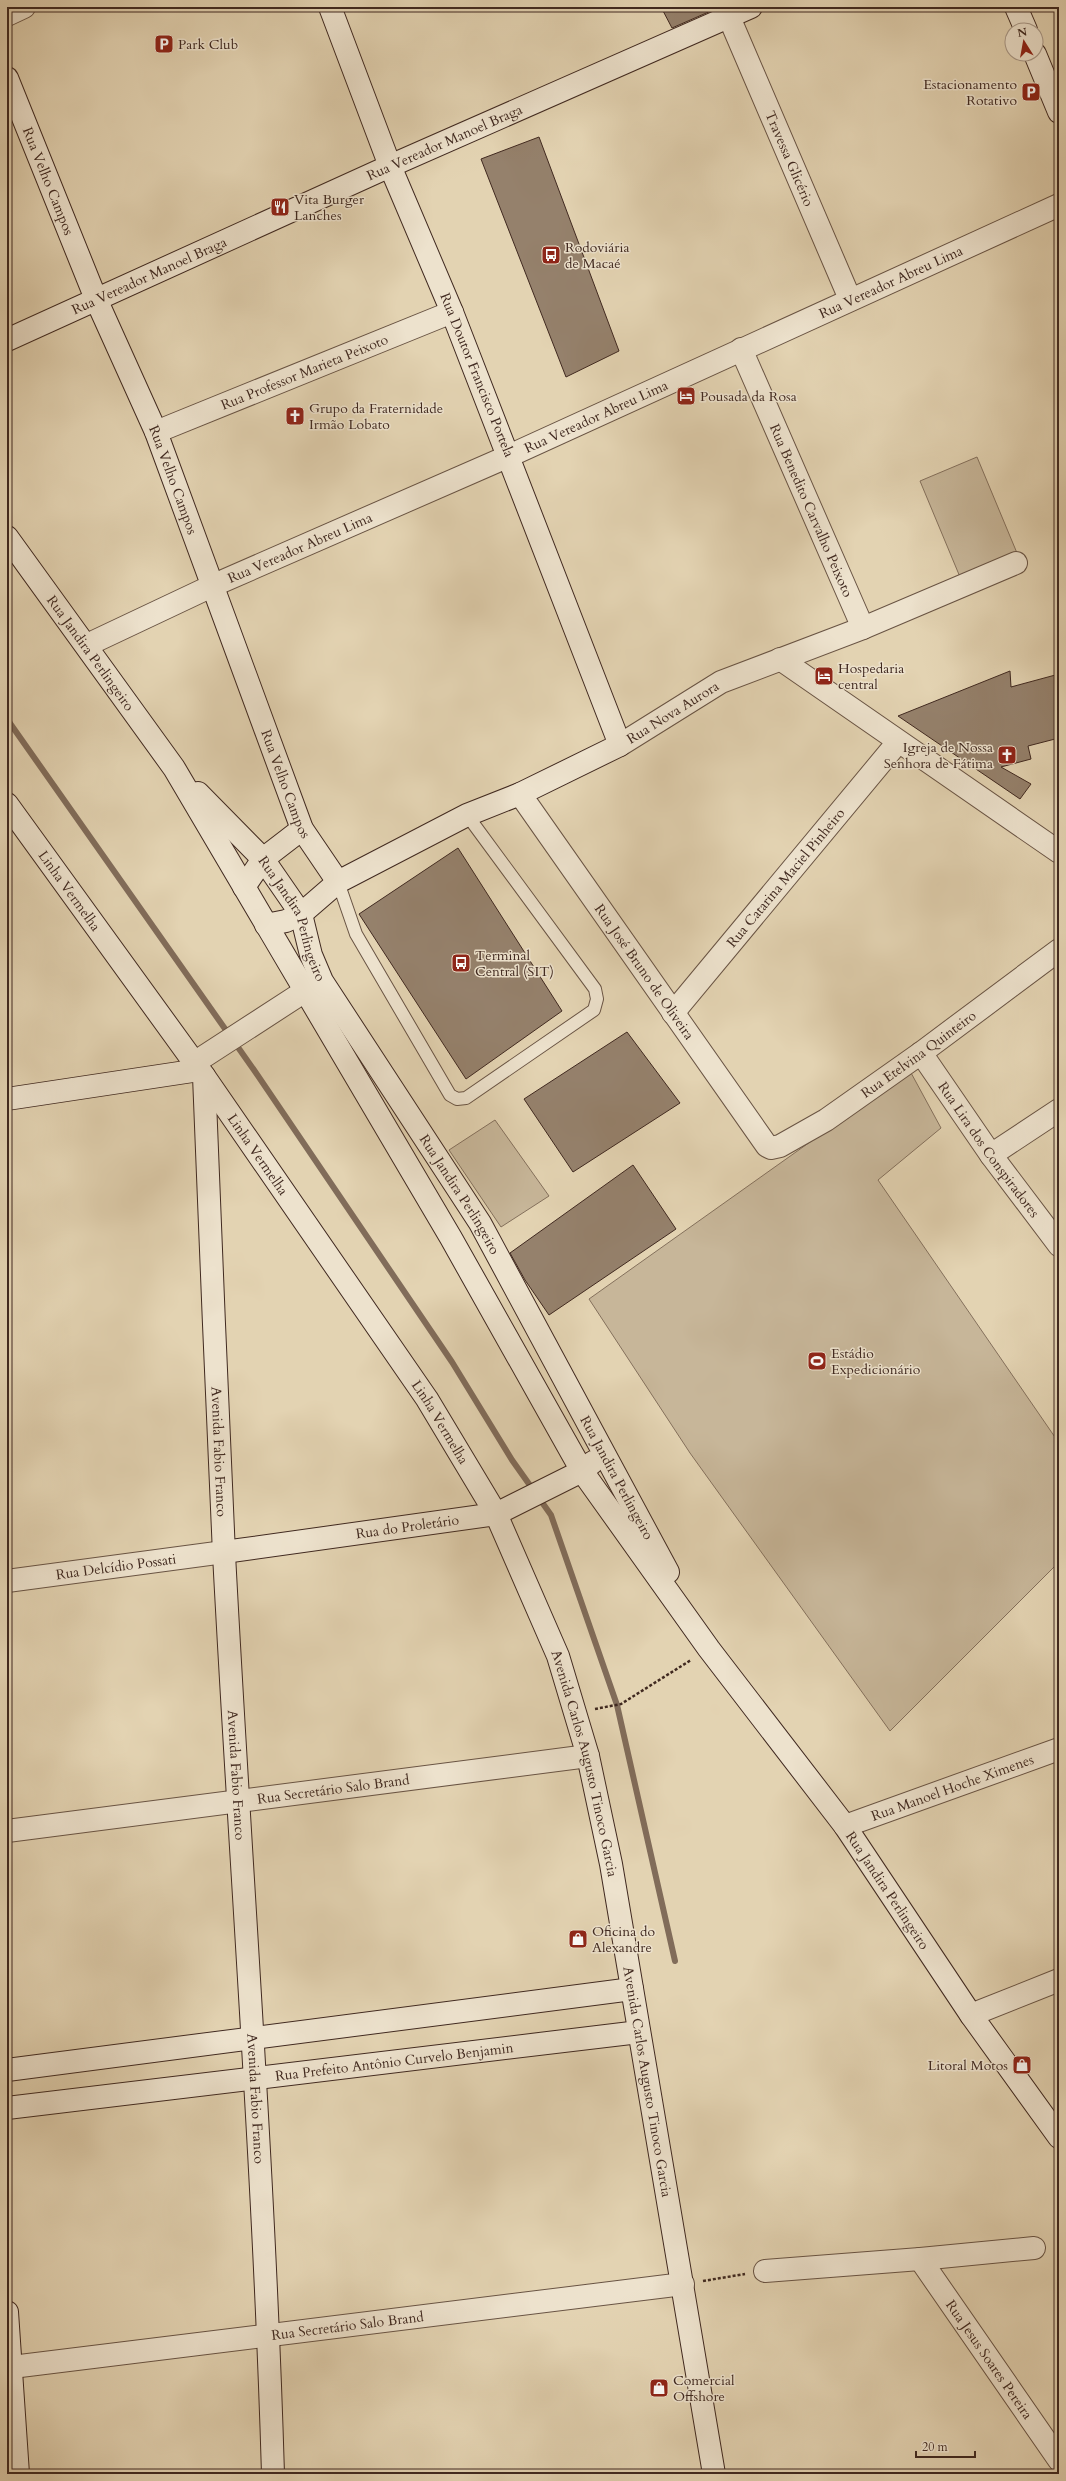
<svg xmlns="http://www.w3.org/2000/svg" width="1066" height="2481" viewBox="0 0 1066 2481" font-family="Cardo,serif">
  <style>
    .green { fill: #c7b699; stroke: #84705c }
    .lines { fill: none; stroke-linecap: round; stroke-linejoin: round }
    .stream { stroke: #816c5a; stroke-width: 6 }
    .building { fill: #95816c; stroke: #402920 }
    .lane-casing { stroke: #695444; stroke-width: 14 }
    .street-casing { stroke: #695444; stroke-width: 24 }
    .secondary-casing { stroke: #402920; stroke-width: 24 }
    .path { stroke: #402920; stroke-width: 2.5; stroke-dasharray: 3 2; stroke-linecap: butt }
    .lane { stroke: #ede2cd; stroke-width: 12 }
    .street { stroke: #ede2cd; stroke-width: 22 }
    .secondary { stroke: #ede2cd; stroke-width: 22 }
    .labels { text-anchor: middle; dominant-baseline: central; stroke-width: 3; stroke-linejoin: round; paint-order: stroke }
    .poi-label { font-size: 14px; fill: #402920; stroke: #ede2cd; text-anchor: start }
    .street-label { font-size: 14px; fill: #402920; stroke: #ede2cd }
  </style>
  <rect width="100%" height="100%" fill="#e3d3b2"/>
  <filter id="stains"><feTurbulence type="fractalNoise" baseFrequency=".005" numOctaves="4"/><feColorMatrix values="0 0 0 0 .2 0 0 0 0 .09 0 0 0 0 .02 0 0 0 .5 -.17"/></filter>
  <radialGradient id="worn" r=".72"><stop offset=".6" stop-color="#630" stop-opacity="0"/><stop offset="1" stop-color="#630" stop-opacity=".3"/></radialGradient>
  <g class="green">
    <polygon points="977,457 1017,553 960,577 920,481"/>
    <polygon points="910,1071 941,1128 878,1180 1059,1443 1059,1562 890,1731 690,1453 589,1299"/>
    <polygon points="495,1120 549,1196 501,1227 449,1150"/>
  </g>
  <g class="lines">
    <polyline class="stream" points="7,719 254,1070 452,1362 512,1460 551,1515 617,1705 675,1961"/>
  </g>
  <g class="building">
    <polygon points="661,7 720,7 672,28"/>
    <polygon points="539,137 619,351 566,377 481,159"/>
    <polygon points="1010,671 1011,687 1059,674 1059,738 1028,746 1031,759 1001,767 1031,784 1020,799 898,716"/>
    <polygon points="458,848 562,1011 466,1079 359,914"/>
    <polygon points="627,1032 680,1103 573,1172 524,1099"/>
    <polygon points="633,1165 676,1229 549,1315 525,1280 510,1253"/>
  </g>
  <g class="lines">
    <defs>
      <polyline id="lane" points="338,882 356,934 450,1095 457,1099 466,1098 594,1010 597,999 595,989 467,815"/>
      <g id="street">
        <polyline points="7,15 24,7"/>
        <path id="s1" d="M729,17L850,299"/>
        <path id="s2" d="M741,349L863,628"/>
        <path id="s3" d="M156,432L452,312"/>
        <path id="s4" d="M87,645L214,585L509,456L1059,205"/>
        <polyline points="780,659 1059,852"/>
        <path id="s5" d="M620,745L721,682L863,628L1016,563"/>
        <path id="s6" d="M520,794L767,1146L771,1148L780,1146L826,1120L921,1053L1059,950"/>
        <path id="s7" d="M673,1013L898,742"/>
        <path id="s8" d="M921,1053L991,1155L1059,1245"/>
        <polyline points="194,1063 305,991"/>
        <polyline points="991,1155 1059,1110"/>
        <path id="s9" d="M7,1581L224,1552"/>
        <path id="s10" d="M845,1826L1059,1749"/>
        <path id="s11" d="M7,1831L588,1756"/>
        <polyline points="971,2015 1059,1980"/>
        <path id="s12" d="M920,2259L1059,2460"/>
        <polyline points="765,2271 920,2259 1034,2248"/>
        <path id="s13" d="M12,2367L683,2284"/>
      </g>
      <g id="secondary">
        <polyline points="1016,7 1026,30"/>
        <polyline points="1035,54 1059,112"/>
        <path id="s14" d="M7,78L96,299L156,432L302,829L338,882"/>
        <path id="s15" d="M7,340L390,166L751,7"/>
        <path id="s16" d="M7,537L174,768L451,1238L582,1471L709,1649L845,1826L971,2015L1059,2137"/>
        <path id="s17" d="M198,793L263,859L301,914L311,955L322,981L480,1223L668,1572"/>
        <path id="s18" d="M7,804L204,1076L427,1399L496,1514L558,1656L588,1756L611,1864L714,2474"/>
        <polyline points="244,887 263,859 302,829"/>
        <polyline points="266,925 286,921 301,914 338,882 467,815 520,794 620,745 452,312 390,166 330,7"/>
        <path id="s19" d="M204,1076C211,1235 216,1395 224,1554C240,1861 264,2167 273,2474"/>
        <polyline points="7,1099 199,1070"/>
        <path id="s20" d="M224,1552L496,1514L582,1471L593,1462"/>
        <polyline points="7,2070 632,1989"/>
        <path id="s21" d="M7,2108L639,2032"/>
        <polyline points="7,2312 18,2474"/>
      </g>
    </defs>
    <use href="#lane" class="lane-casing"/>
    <use href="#street" class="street-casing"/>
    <use href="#secondary" class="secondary-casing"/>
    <g class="path">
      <polyline points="595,1709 621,1704 691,1660"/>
      <polyline points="703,2281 745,2274"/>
    </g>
    <use href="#lane" class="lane"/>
    <use href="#street" class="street"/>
    <use href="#secondary" class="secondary"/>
  </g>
  <defs>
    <symbol id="parking-square" viewBox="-11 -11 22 22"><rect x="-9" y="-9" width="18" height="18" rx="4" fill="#8f2418" stroke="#ede2cd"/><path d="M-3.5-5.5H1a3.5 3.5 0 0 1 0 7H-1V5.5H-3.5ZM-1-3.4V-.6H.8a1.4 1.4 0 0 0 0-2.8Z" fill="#fff"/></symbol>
    <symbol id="restaurant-square" viewBox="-11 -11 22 22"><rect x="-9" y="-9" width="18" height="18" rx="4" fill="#8f2418" stroke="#ede2cd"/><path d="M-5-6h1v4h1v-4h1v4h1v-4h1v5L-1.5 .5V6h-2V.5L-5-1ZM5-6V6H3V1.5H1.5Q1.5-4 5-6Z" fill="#fff"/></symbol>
    <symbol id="bus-square" viewBox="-11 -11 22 22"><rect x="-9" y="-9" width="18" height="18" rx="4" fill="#8f2418" stroke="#ede2cd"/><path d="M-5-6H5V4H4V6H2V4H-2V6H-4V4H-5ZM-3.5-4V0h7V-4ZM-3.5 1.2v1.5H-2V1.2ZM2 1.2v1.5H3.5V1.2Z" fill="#fff"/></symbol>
    <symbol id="hotel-square" viewBox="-11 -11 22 22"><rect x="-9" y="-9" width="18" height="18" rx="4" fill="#8f2418" stroke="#ede2cd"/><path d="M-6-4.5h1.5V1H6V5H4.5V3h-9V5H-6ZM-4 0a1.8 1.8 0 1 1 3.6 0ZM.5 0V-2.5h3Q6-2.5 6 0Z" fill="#fff"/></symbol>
    <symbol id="church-square" viewBox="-11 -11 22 22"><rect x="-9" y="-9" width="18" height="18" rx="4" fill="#8f2418" stroke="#ede2cd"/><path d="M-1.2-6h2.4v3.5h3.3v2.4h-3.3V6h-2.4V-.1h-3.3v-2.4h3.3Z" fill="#fff"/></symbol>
    <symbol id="stadium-square" viewBox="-11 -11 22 22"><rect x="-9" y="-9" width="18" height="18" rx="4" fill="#8f2418" stroke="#ede2cd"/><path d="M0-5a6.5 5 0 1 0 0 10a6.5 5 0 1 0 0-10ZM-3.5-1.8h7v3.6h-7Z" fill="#fff"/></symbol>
    <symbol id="shop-square" viewBox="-11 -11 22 22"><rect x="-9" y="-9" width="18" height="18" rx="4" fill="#8f2418" stroke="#ede2cd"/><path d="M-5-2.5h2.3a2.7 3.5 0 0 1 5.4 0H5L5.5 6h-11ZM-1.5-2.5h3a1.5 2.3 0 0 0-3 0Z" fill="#fff"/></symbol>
  </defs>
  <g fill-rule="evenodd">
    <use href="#parking-square" x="153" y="33" width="22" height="22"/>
    <use href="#parking-square" x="1020" y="81" width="22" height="22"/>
    <use href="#restaurant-square" x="269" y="196" width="22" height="22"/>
    <use href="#bus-square" x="540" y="244" width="22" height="22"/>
    <use href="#hotel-square" x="675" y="385" width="22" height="22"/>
    <use href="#church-square" x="284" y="405" width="22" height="22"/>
    <use href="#hotel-square" x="813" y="665" width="22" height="22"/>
    <use href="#church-square" x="996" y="744" width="22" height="22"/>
    <use href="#bus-square" x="450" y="952" width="22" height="22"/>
    <use href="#stadium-square" x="806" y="1350" width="22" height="22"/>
    <use href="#shop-square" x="567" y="1928" width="22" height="22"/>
    <use href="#shop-square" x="1011" y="2054" width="22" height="22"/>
    <use href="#shop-square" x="648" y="2377" width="22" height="22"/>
  </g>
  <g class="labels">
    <g class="poi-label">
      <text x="178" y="44">Park Club</text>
      <text x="1017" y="84" text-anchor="end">Estacionamento<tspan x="1017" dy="16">Rotativo</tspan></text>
      <text x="294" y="199">Vita Burger<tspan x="294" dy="16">Lanches</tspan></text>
      <text x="565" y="247">Rodoviária<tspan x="565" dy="16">de Macaé</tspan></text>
      <text x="700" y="396">Pousada da Rosa</text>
      <text x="309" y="408">Grupo da Fraternidade<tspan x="309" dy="16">Irmão Lobato</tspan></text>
      <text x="838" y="668">Hospedaria<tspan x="838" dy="16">central</tspan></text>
      <text x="993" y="747" text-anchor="end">Igreja de Nossa<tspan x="993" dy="16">Senhora de Fátima</tspan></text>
      <text x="475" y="955">Terminal<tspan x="475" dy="16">Central (SIT)</tspan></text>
      <text x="831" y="1353">Estádio<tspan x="831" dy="16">Expedicionário</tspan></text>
      <text x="592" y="1931">Oficina do<tspan x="592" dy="16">Alexandre</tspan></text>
      <text x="1008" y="2065" text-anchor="end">Litoral Motos</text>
      <text x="673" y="2380">Comercial<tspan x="673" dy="16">Offshore</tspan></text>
    </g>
    <g class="street-label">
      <text stroke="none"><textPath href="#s15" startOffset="480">Rua Vereador Manoel Braga</textPath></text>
      <text stroke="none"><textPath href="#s1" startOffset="154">Travessa Glicério</textPath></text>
      <text stroke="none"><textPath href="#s14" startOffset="111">Rua Velho Campos</textPath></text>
      <text stroke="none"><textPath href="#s15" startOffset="156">Rua Vereador Manoel Braga</textPath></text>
      <text stroke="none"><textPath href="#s4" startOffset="882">Rua Vereador Abreu Lima</textPath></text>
      <text stroke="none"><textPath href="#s3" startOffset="160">Rua Professor Marieta Peixoto</textPath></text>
      <text transform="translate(477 375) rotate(68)">Rua Doutor Francisco Portela</text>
      <text stroke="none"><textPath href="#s4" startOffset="558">Rua Vereador Abreu Lima</textPath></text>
      <text stroke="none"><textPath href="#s14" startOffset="435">Rua Velho Campos</textPath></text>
      <text stroke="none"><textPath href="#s2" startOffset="176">Rua Benedito Carvalho Peixoto</textPath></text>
      <text stroke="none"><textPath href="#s4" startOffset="234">Rua Vereador Abreu Lima</textPath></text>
      <text stroke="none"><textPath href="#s16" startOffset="143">Rua Jandira Perlingeiro</textPath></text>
      <text stroke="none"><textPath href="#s5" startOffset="62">Rua Nova Aurora</textPath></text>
      <text stroke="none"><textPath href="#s14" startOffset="759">Rua Velho Campos</textPath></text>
      <text stroke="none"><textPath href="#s7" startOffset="176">Rua Catarina Maciel Pinheiro</textPath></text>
      <text stroke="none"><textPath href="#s18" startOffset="107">Linha Vermelha</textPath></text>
      <text stroke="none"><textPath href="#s17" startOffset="160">Rua Jandira Perlingeiro</textPath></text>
      <text stroke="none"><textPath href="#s6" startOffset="217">Rua José Bruno de Oliveira</textPath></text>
      <text stroke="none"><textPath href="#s6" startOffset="610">Rua Etelvina Quinteiro</textPath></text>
      <text stroke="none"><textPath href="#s8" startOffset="118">Rua Lira dos Conspiradores</textPath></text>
      <text stroke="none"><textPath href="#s18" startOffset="431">Linha Vermelha</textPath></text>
      <text stroke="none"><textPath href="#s17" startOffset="484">Rua Jandira Perlingeiro</textPath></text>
      <text stroke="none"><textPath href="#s18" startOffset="755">Linha Vermelha</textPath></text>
      <text stroke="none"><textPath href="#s19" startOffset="376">Avenida Fabio Franco</textPath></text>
      <text stroke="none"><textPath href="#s17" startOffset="808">Rua Jandira Perlingeiro</textPath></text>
      <text stroke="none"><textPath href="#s20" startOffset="185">Rua do Proletário</textPath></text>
      <text stroke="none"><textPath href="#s9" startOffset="110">Rua Delcídio Possati</textPath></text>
      <text stroke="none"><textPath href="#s18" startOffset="1128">Avenida Carlos Augusto Tinoco Garcia</textPath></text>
      <text stroke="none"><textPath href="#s19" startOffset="700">Avenida Fabio Franco</textPath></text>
      <text stroke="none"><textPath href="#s10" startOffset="114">Rua Manoel Hoche Ximenes</textPath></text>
      <text stroke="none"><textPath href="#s11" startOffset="329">Rua Secretário Salo Brand</textPath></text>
      <text stroke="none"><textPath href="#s16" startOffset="1617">Rua Jandira Perlingeiro</textPath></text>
      <text stroke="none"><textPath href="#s21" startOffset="390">Rua Prefeito Antônio Curvelo Benjamin</textPath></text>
      <text stroke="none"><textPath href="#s18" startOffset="1453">Avenida Carlos Augusto Tinoco Garcia</textPath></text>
      <text stroke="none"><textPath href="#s19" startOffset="1024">Avenida Fabio Franco</textPath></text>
      <text stroke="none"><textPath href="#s13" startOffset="338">Rua Secretário Salo Brand</textPath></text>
      <text stroke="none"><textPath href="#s12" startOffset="122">Rua Jesus Soares Pereira</textPath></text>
    </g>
  </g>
  <rect width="1066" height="2481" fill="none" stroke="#e3d3b2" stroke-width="24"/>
  <rect x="8" y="8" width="1050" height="2465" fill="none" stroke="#402920" stroke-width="2"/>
  <rect x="12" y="12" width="1042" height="2457" fill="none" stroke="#402920"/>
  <g transform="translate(1024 42) rotate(349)"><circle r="19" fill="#ede2cd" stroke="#a89888"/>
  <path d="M0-3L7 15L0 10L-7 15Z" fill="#8f2418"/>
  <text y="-6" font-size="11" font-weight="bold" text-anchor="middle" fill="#402920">N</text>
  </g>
  <path d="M916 2451v6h59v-6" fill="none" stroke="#402920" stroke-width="2"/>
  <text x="922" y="2451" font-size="12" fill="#402920" stroke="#ede2cd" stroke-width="3" paint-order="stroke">20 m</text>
  <rect width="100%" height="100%" filter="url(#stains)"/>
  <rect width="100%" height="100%" fill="url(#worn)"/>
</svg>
